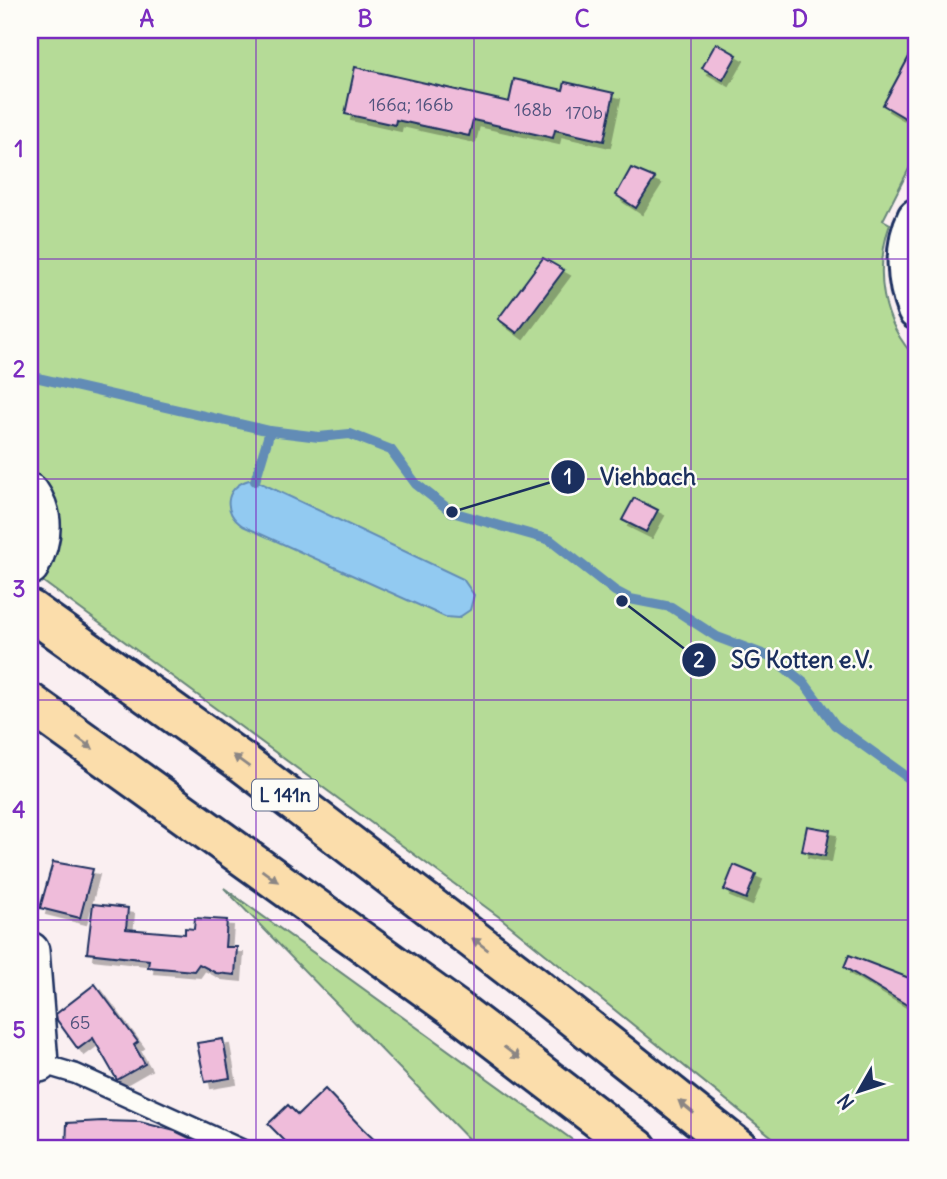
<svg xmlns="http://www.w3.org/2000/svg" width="947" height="1179" viewBox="0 0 947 1179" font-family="Delius,sans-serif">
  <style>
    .green { fill: #b5db97; stroke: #68857a; stroke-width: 2 }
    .water { fill: #92caf1; stroke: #628cb6; stroke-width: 2 }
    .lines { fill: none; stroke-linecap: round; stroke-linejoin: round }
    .stream { stroke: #628cb6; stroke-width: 10 }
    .building { fill: #efbcda; stroke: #1b2f5e; stroke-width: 2; filter: url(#shadow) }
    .lane-casing { stroke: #1b2f5e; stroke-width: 23 }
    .street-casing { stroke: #1b2f5e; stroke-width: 42 }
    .secondary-casing { stroke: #1b2f5e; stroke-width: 44 }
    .highway-casing { stroke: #1b2f5e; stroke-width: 44 }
    .lane { stroke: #fdfcf7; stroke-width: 18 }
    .street { stroke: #fdfcf7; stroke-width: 37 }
    .secondary { stroke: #fdfcf7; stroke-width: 38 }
    .highway { stroke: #fbddab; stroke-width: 38 }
    .oneway { fill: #8b8684 }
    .grid { fill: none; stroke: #7b2cbf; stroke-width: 2; stroke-opacity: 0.55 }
    .labels { text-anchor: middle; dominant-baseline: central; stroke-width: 5; stroke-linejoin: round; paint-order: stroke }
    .number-label { font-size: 18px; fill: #50527d }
    .shield { fill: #fdfcf7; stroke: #5f6c8c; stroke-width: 2 }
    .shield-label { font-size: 19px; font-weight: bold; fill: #1b2f5e }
    .leader { fill: none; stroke: #1b2f5e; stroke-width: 2.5 }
    .callout-dot { fill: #1b2f5e; stroke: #fdfcf7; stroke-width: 2.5 }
    .mark-label { font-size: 21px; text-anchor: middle; font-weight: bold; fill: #fff }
    .callout-label { font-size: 23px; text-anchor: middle; font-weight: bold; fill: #1b2f5e; stroke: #fdfcf7; stroke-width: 5; stroke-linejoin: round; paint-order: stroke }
    .neatline { fill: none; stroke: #7b2cbf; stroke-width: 2.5 }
    .grid-label { font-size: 23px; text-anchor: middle; font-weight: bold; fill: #7b2cbf }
  </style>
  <defs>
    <filter id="shadow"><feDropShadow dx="6" dy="6" stdDeviation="0" flood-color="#0004"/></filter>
  </defs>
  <rect width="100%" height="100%" fill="#faeff1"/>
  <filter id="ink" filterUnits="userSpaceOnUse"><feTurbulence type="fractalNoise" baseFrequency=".0143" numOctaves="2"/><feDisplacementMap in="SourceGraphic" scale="14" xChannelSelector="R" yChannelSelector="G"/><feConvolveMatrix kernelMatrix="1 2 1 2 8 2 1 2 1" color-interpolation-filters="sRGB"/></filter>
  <g filter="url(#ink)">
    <g class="green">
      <path d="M30,30H917V153L883,220L890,224C874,271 881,323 917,359V1149H787L502,919L30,572Z"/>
      <polygon points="224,888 585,1149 478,1149"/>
    </g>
    <path class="water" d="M249,480L261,483L463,579L474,595L470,610L458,618L445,617L243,526C222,513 224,487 249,480Z"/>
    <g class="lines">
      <g class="stream">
        <polyline points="30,376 270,431 319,437 350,434 391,450 416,484 452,512 550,540 615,591 630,599 671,607 717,637 773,658 805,684 835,725 917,784"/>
        <polyline points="255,481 270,431"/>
      </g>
    </g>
    <g class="building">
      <polygon points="917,42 917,125 883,105"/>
      <polygon points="716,43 737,55 723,80 702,68"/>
      <polygon points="355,67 509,102 514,79 563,90 565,82 614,93 604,141 555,130 553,138 473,120 469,136 396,120 395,125 345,114"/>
      <polygon points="631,168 655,178 636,208 616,195"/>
      <polygon points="543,258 564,270 517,333 498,319"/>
      <polygon points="634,498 658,510 646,532 622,520"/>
      <polygon points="807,826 830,830 825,856 802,851"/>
      <polygon points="53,862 93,869 80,918 40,908"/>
      <polygon points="734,865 756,874 746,899 724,890"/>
      <polygon points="93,904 128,908 126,929 185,934 185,928 194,929 195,918 227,920 225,947 237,947 235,975 216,973 199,964 194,971 148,967 149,960 87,953"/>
      <polygon points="849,955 917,981 917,1011 844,967"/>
      <polygon points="95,984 138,1042 134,1045 145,1064 117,1080 93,1038 78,1049 57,1020 56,1014"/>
      <polygon points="223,1039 230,1078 205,1082 197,1043"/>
      <polygon points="325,1089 363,1129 384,1149 293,1149 268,1124 288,1105 298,1115"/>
      <polygon points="102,1121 140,1122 175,1131 204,1145 204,1149 66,1149 67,1123"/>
    </g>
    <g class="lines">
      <defs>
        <polyline id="lane" points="39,1063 76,1074 241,1149"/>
        <g id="street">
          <path d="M30,493C47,517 43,541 30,566"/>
          <polyline points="30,951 39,1063 30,1060"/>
        </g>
        <path id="secondary" d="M917,218C903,246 906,282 917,310"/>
        <g id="highway">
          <polyline points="30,610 242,762 534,986 739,1149"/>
          <polyline points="30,703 458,1011 638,1149"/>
        </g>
      </defs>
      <use href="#lane" class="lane-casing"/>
      <use href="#street" class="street-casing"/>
      <use href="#secondary" class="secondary-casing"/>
      <use href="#highway" class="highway-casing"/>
      <use href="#lane" class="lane"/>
      <use href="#street" class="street"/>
      <use href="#secondary" class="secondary"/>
      <use href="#highway" class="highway"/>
    </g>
    <defs><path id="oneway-solid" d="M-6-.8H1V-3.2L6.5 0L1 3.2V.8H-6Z" transform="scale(1.75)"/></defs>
    <g class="oneway">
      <use href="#oneway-solid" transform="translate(85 743) rotate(36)"/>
      <use href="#oneway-solid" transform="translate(241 761) rotate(-144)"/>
      <use href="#oneway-solid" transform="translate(270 876) rotate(36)"/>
      <use href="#oneway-solid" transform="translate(480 944) rotate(-143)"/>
      <use href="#oneway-solid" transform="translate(512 1053) rotate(37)"/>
      <use href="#oneway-solid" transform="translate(686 1107) rotate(-141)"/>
    </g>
  </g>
  <path class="grid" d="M256,30V1149M474,30V1149M691,30V1149M30,259H917M30,479H917M30,700H917M30,920H917"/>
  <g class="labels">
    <g class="number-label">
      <text x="411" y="104">166a; 166b</text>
      <text x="533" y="109">168b</text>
      <text x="584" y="112">170b</text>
      <text x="80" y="1022">65</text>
    </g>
    <rect class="shield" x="252" y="779.5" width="66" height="31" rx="5"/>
    <g class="shield-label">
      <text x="285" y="795">L 141n</text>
    </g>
  </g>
  <path class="leader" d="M452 512L568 477M622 601L699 660"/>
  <g class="callout-dot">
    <circle cx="452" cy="512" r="7"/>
    <circle cx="622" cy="601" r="7"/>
    <circle cx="568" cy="477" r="18"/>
    <circle cx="699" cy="660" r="18"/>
  </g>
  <g class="mark-label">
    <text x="568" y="484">1</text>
    <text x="699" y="667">2</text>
  </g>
  <g class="callout-label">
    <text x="648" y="485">Viehbach</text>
    <text x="802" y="668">SG Kotten e.V.</text>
  </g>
  <rect width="947" height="1179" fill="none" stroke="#fdfcf7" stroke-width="77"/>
  <g transform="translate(859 1091) rotate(231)" stroke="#fdfcf7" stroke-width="5" paint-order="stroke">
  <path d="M0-5L12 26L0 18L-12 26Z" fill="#1b2f5e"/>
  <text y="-10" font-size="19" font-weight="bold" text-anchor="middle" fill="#1b2f5e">N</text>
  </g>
  <rect x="38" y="38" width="870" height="1102" class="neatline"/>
  <g class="grid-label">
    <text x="147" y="27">A</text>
    <text x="365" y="27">B</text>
    <text x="582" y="27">C</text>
    <text x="800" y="27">D</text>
    <text x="19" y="157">1</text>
    <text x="19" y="377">2</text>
    <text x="19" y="597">3</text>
    <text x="19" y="818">4</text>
    <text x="19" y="1038">5</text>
  </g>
</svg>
